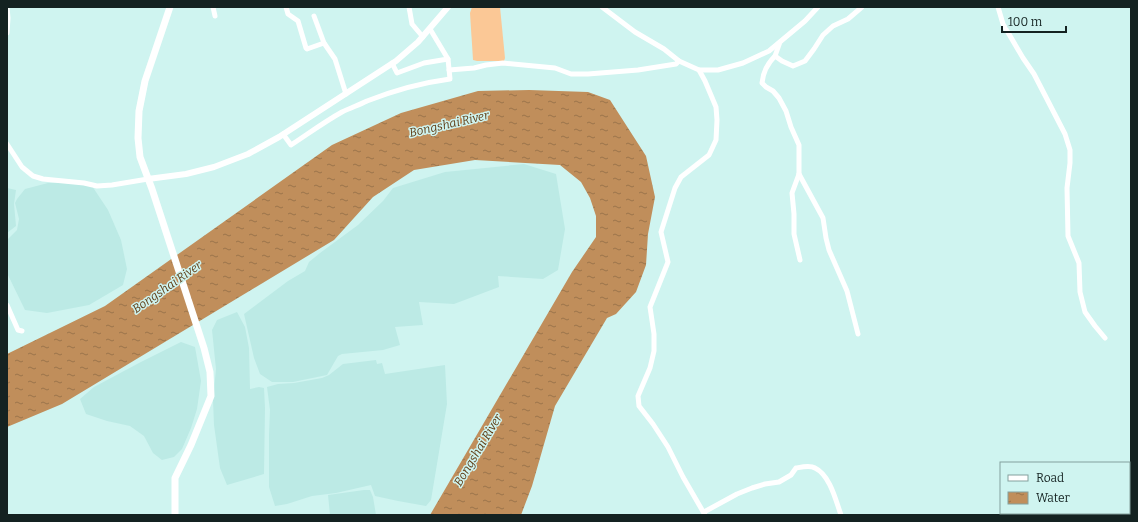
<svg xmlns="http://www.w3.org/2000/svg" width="1138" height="522" viewBox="0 0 1138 522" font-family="Bitter,serif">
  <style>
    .built { fill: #bceae5 }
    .green { fill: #fbc896 }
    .water { fill: url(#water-ripples) }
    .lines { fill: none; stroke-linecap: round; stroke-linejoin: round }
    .minor { stroke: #fff; stroke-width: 5 }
    .tertiary { stroke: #fff; stroke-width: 6 }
    .secondary { stroke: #fff; stroke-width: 7 }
    .labels { text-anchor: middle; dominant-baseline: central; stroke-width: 3; stroke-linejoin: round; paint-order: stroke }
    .water-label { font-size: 12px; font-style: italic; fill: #5f3c14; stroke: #cff4f0 }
  </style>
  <defs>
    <pattern id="water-ripples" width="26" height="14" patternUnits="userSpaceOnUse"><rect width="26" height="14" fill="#c08e5b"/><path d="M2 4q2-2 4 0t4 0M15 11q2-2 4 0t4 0" fill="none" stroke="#9b744b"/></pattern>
  </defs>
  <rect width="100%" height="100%" fill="#cff4f0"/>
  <g class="built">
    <polygon points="524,164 556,174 565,229 558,270 543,279 498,276 499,287 454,304 419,302 423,325 395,327 400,345 383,350 342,354 338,356 327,375 293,382 272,382 260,374 254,358 244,314 288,281 305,271 309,262 320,253 358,225 383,201 393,188 445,172"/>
    <polygon points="48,183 80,183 92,186 108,210 121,240 127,269 123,285 89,305 47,313 25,310 7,273 7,240 17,230 19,219 15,203 17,199 25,189"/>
    <polygon points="7,188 16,190 14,204 16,226 7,233"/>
    <polygon points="237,312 245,327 249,348 250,389 259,387 264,388 265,408 264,474 227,485 220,468 214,425 213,400 216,369 212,330 217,320"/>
    <polygon points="181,342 195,347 201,381 197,409 191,428 182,449 174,457 162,460 153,453 144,436 130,426 107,421 86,414 80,399 94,387 139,363"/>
    <polygon points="376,360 377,364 382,363 385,374 445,365 447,404 431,500 426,506 398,501 375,496 371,485 336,493 312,496 287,504 275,506 269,487 269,435 270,410 267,387 278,384 294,383 322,378 329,375 343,364"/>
    <polygon points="364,490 370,490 373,497 376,515 330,515 328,495"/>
  </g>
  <polygon class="green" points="472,7 500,7 505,58 504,61 477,61 473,60 470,13"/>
  <polygon class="water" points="529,90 588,92 610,100 646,156 655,197 648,234 646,265 636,292 616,314 607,318 555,406 532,486 521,515 430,515 572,272 596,237 596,216 590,198 581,182 560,165 475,160 414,170 373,197 334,240 62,404 7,427 7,354 105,306 332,145 401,113 478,91"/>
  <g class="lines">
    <g class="minor">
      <polyline points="213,7 215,16"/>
      <polyline points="286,7 288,14 298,21 306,48 307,49 324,43"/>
      <polyline points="409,7 412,24 423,37"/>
      <polyline points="602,7 635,32 664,49 679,61 699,70 718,70 743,63 769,51 805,21 818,7"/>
      <polyline points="998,7 1003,24 1023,58 1034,74 1065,134 1070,150 1070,163 1067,188 1068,236 1079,263 1080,292 1085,312 1095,326 1105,338"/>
      <polyline points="314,16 324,43 335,59 346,94"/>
      <polyline points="7,33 8,18 7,7"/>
      <polyline points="780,42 775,56 782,61 793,66 805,61 814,49 823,35 833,26 848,19 862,7"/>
      <path d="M775,56C767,64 763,72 762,83L766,87L773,91L779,98L786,111L791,127L799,145V174L792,193L794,214V234L800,260"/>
      <polyline points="392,63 397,73 424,63 448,59 430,29"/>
      <polyline points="449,70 474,68 486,65 503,63 555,68 571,74 588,74 638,70 676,64 679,61"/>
      <polyline points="699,70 705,81 716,107 717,120 716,140 709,155 681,177 675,188 661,232 668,262 650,307 654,334 654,351 650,368 638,396 639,406 653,424 668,447 683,477 705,515"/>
      <path d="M283,134L291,145C308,134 324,122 342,112C350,108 359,105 367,101C395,90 420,83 450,79L448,59"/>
      <polyline points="7,144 22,167 33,176 43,179 84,183 97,186 112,185 148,179"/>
      <polyline points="799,174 823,218 826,238 829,250 847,291 858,334"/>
      <polyline points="7,305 18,330 22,331"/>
      <path d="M704,512L737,494L752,488L765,484L779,482L791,475L796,468C802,467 810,465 815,468C830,475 836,501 841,515"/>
    </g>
    <polyline class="tertiary" points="148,179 186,174 214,167 248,154 279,137 396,61 418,42 448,7"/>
    <polyline class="secondary" points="170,7 145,81 139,111 138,138 140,157 152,189 204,348 210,372 211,396 191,445 175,478 175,515"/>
  </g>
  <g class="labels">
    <g class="water-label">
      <text transform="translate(449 124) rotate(-13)">Bongshai River</text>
      <text transform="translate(167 287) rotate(-35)">Bongshai River</text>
      <text transform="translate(478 450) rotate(-59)">Bongshai River</text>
    </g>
  </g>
  <rect width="1138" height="522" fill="none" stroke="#142221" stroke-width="16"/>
  <rect x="1000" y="462" width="130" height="52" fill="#cff4f0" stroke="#84a09d"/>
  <rect x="1008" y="475" width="20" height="6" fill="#ffffff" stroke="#84a09d"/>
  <text x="1036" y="482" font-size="12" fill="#142221">Road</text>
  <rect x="1008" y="492" width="20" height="12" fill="url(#water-ripples)" stroke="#84a09d"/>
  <text x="1036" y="502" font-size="12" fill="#142221">Water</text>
  <path d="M1002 26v6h64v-6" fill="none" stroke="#142221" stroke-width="2"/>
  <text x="1008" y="26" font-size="12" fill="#142221" stroke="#cff4f0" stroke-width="3" paint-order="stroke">100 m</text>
</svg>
